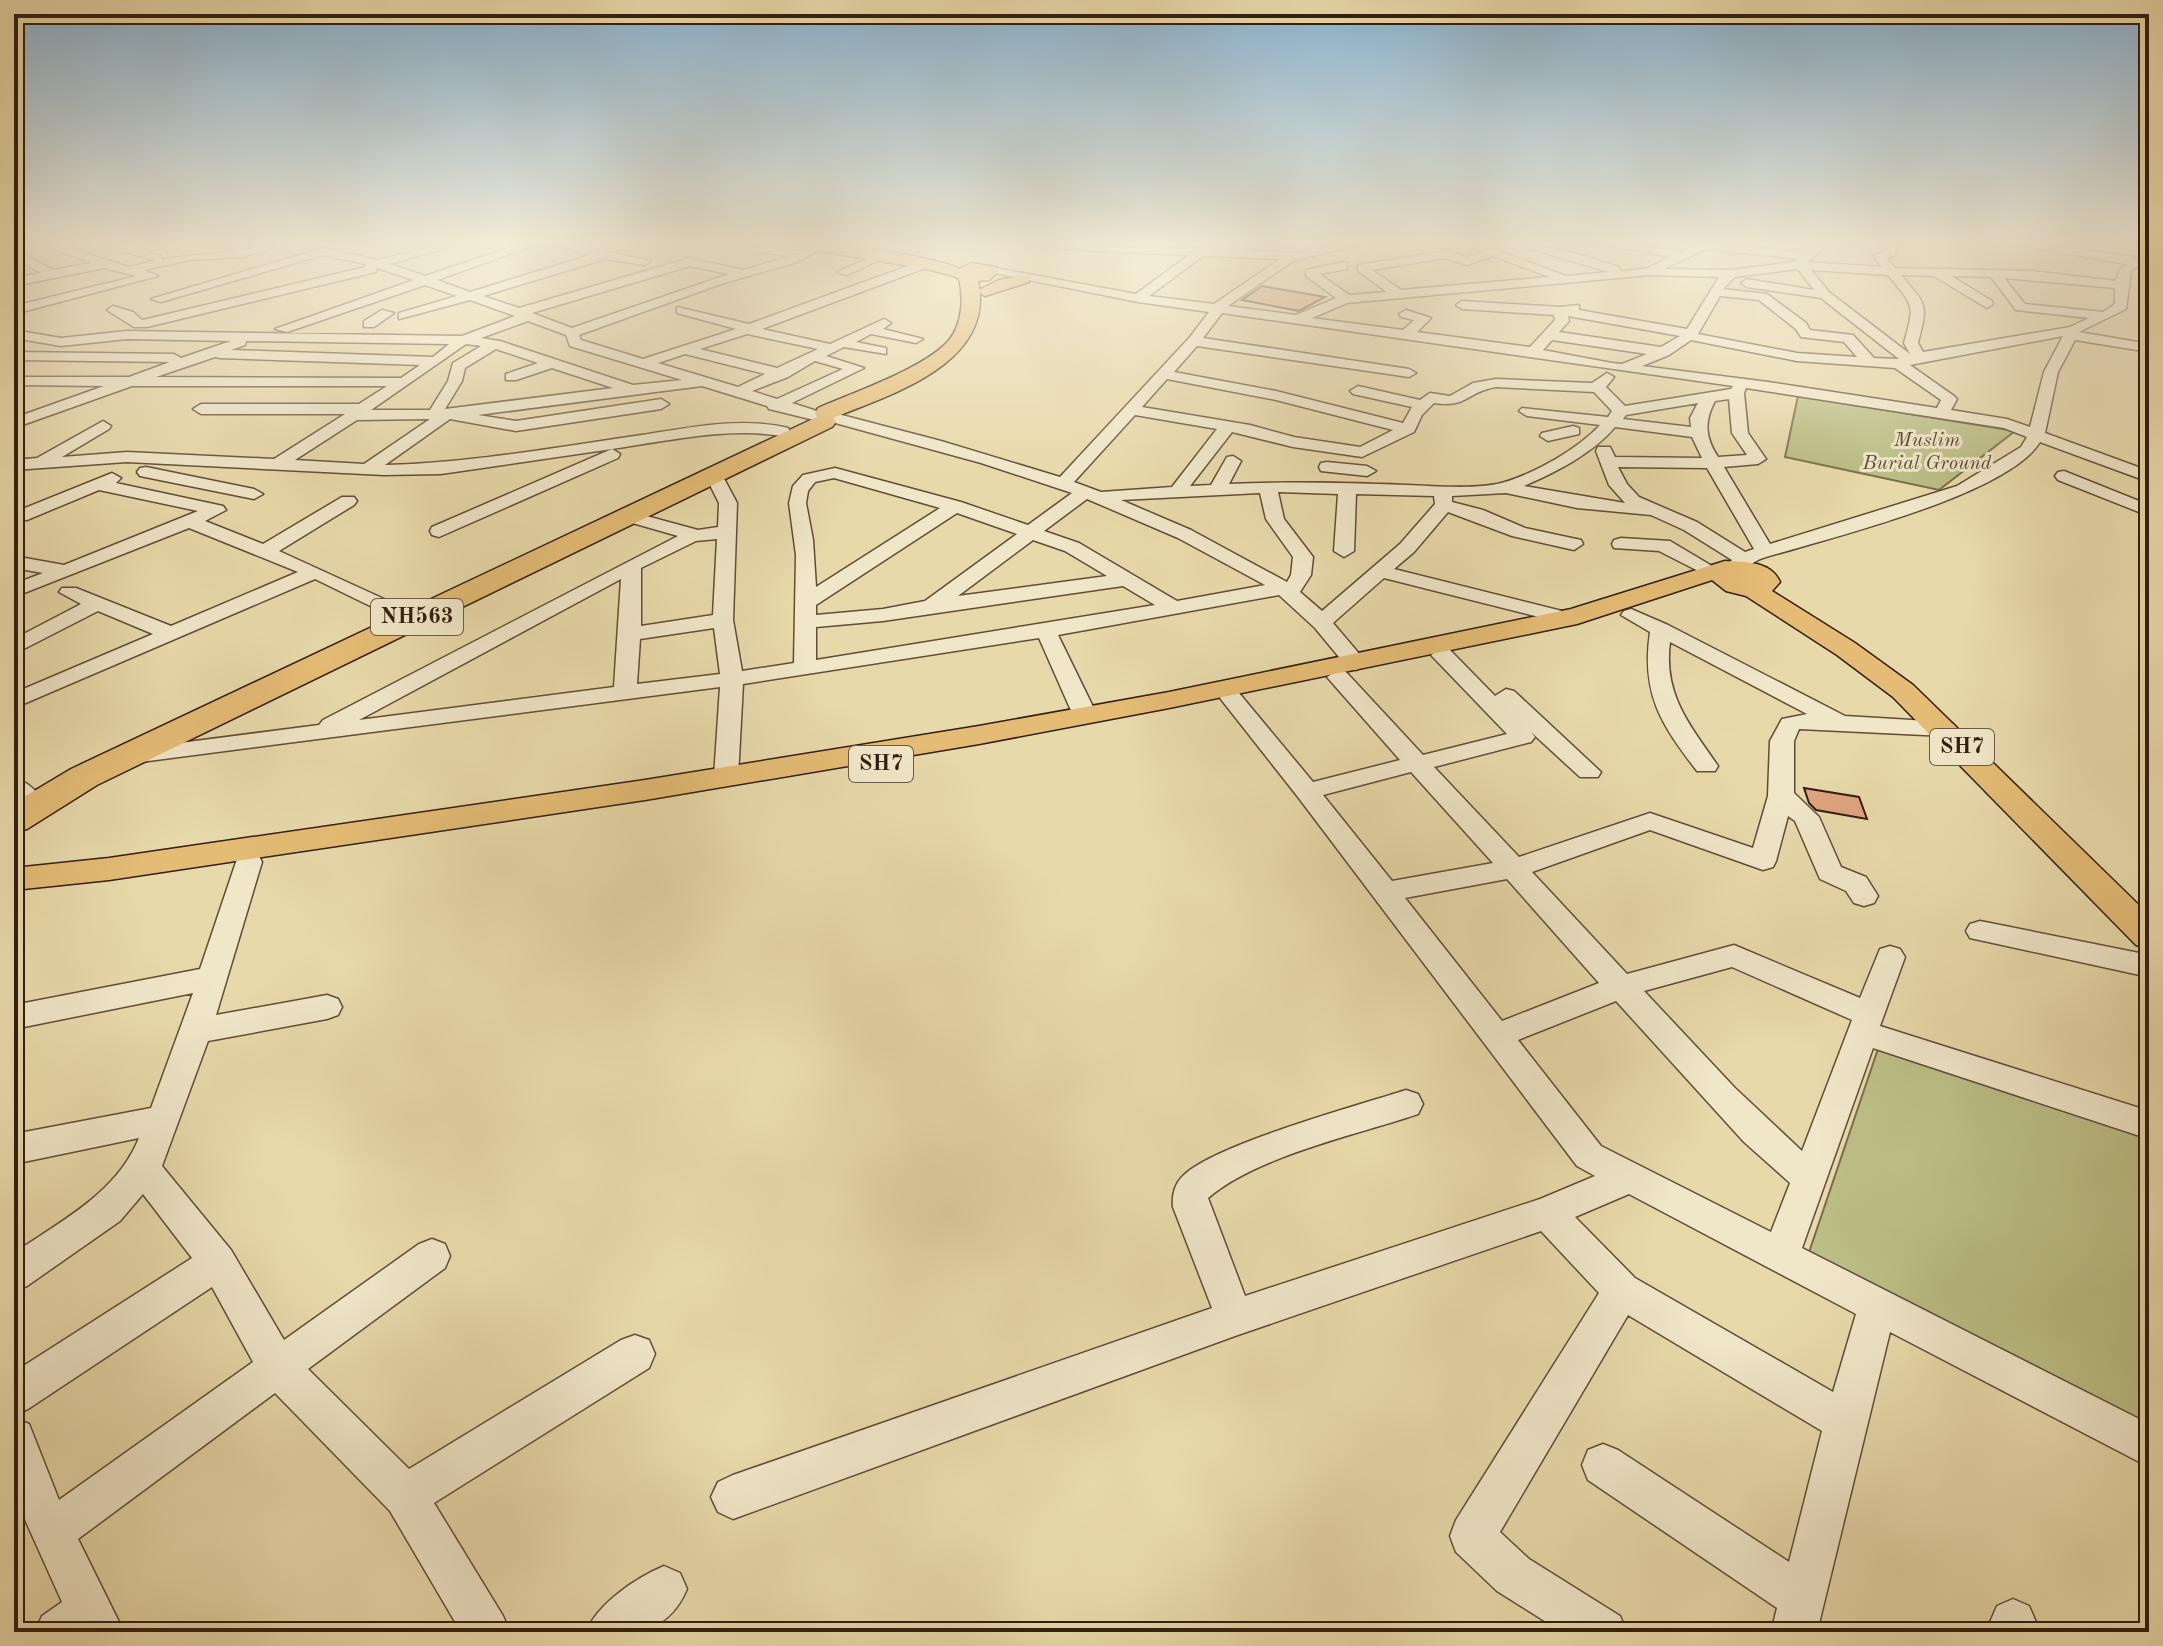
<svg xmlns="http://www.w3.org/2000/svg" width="2163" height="1646" viewBox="0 0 2163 1646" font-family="'Old Standard TT',serif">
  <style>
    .green { fill: #bbbe85; stroke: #766e4b; stroke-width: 2 }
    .building { fill: #e0a580; stroke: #321e11; stroke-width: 2 }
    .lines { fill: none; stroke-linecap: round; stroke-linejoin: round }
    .minor-casing { stroke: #604d37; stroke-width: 3 }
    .major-casing { stroke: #321e11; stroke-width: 3 }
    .highway-casing { stroke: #321e11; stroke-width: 3 }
    .minor { fill: #f0e6c8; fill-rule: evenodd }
    .major { fill: #e4bc75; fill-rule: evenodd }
    .highway { fill: #e4bc75; fill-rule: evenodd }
    .labels { text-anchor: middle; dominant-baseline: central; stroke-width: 6; stroke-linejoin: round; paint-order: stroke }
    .far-park-label { font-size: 20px; font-style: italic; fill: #5b4e34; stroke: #f0e6c8 }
    .shield { fill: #f0e6c8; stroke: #6b5a48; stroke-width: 2 }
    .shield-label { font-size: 22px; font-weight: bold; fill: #321e11 }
  </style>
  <rect width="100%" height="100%" fill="#e8d9aa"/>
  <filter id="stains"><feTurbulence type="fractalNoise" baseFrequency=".0025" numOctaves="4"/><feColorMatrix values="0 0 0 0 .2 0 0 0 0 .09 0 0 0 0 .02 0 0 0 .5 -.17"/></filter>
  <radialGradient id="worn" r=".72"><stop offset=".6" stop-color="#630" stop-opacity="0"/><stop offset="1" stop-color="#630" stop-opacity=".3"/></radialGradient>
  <g class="green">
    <polygon points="1798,396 2015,431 1939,490 1785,457"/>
    <polygon points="1879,1046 2149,1135 2149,1439 1804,1267"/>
  </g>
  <g class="building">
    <polygon points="1262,286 1325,297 1299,311 1242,300"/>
    <polygon points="1804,788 1859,797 1867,819 1816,810 1809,803"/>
  </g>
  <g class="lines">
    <defs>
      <g id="minor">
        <path d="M43,245H60L129,267L155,261L119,250V246L136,245L134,248L161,256L162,260C189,254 216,255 244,250C255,248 263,244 274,247L243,257L190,260L144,270L158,276L14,314V306L137,276L104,268L14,286V278L41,273L14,258V250L54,270L91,263Z"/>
        <path d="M437,245H456L390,264L425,276L518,245H535L437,280L470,292L590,255L554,245H576L651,261L645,265L605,259L483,296L519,308L690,258L743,270L792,256L755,252L749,249L751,247L802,251L814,245L825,247L797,262L721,284L579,335L581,340L643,359L736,329L677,313V307L749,324L924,260L928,261V267L762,329L830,344L884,319L891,323L883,329L923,339L916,343L871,334L856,342L886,348V354L844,347L826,356L864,368L792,403L820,412L822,415L814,420L769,409L767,406L702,386L478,415L516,421L661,399L669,404L661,409L516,431L450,419L385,465C469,463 552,448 635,436C684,429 739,416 788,428L790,431L782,436C727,427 667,441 612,449L620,454L618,458L439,537L432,535L430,531L432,527L612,449L441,474L384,475L127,462L14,470V460L37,458L103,421L111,426L109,429L62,457L127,452L274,459L345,414H201L193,409L201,404H359L387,386H132L14,428V418L104,386L14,385V377H129L170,362L14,360V352L174,354L181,358L231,341L127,339L61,346L14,338V330L61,338L127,331L462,336L515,316L470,300L399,319V313L457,296L425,285L287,332L275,329L414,280L377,268L376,272L147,327H134L107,310L113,306L133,312L142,320L147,319L365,267V264L323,255L161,302L151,299L323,248L378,260ZM690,266L729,274L572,328L532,313ZM528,321L566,335L570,346L682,380L633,385L500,341L481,338ZM747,334L818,349L777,368L700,349ZM246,341L449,344L433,357L231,350L245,345ZM466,344L481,346L453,363L448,381L430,410H371ZM496,349L538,363L506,374V380H516L552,368L613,388L445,409L462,381L465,368ZM685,354L765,374L738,387L658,363ZM215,357L220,358L420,365L401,378L156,377ZM815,361L843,369L777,399L752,391L788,377ZM430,419L364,464L295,460L357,420Z"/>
        <path d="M1025,245L1198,249L1209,245L1211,249L1297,253L1334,245H1357L1293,261L1228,306L1296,315L1336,298L1306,276V270L1343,262L1347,263V269L1320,274L1349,295L1387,292L1358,271V265L1446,251L1467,257L1493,249L1566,276L1609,272L1517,245C1553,245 1585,256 1619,267L1620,271L1645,269L1670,257L1608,245H1637L1680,252L1694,245H1738L1805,253L1815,245H1827L1808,262L1882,267L1873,256L1885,251L1884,245H1896L1895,255L1887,258L1895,268L2032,271L2116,281L2120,269L2127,264L2016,245H2047L2134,257L2143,263L2131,271L2126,309L2079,332L2149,344V352L2075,340L2058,372L2045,433L2149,471V482L2040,442C2007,496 1824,539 1760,559L1735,573L1725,567L1732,560L1684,530L1651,515L1577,508L1506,493L1452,496V502L1483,510L1525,528L1581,540L1583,544L1574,550L1512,536L1448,512L1414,552L1394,569L1574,614L1577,618L1574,622L1567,624L1384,578L1333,623L1367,663L1356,670L1348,668L1315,628L1279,595L1058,635L1097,715L1093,720H1077L1073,715L1039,638L743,684L738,777L735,782H717L714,777L720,687L133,763L124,761L121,756L124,751L133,749L319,725L323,720L678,536L622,520L619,516L622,512L628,511L698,530L718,527L719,503L705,475L714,470L720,471L737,503L733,620L742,671L794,663L796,555L789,503L793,486L803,475L835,468L961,502L1028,525L1072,493L981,463L828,421V415L834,413L941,441L1060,477L1190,337L1209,312L1138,302L984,271L990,267L1136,294L1189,255L1030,248ZM1706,249L1798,259L1794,262L1732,270L1664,269ZM1203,256L1280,259L1214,304L1149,296ZM1493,256L1550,277L1401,290L1372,270L1445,258L1467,265ZM1798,269L1814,290L1747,279L1741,283L1747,287L1821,298L1899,359L1874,358L1853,335L1810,330L1806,323L1767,294L1723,289L1735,277ZM1811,270L1888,275C1914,307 1915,303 1904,343L1910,354L1829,292ZM1650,275L1719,277L1687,329L1579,310V305L1560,307L1462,301L1456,305L1462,309L1554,315L1555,320L1530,347L1417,332L1431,318L1406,310L1399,314L1401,317L1414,320L1403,330L1312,318L1347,303ZM1901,275L1934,276L1987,308L1993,304L1992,301L1951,276L1991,277L2016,310L2089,318L2070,327L1923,352L1918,343C1928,303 1927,306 1901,275ZM2004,278L2115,288V304L2103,312L2025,304ZM1720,296L1759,300L1796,329L1801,337L1844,342L1857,357L1797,353L1698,334ZM1222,313L1733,386L1731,389L1625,406L1606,387L1614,377L1607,373L1592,383L1496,379L1473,383L1450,396L1430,393L1420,400L1358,386L1350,391L1353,394L1412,407L1403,423L1276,391L1174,372L1197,346L1409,377L1416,373L1409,369L1203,338ZM1568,316L1680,336L1661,347L1559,332L1569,321ZM2063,336L2044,372L2030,427L2007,419L1951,410L1957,399L1954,396L1910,365ZM1552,340L1647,354L1622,364L1612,363L1543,350ZM1691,340L1797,361L1895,368L1941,400L1937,408L1768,382L1642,366L1669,355ZM1167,379L1276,400L1393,430L1360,447L1294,437L1250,425L1142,407ZM1496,387L1594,392L1612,411L1608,417L1522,408L1519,411L1527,416L1600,425C1578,449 1537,472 1505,482C1480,490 1435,486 1407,485C1347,483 1288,481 1229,484L1241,461L1233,456L1227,457L1211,485L1190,486L1232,432L1293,447L1362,457L1414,432L1422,415L1434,403C1468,408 1466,392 1496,387ZM1746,388L2004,428L2027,437L2021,447L1957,486L1770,544L1724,467L1758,464L1766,459L1748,433L1744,393ZM1729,399L1732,433L1747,455L1718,457C1705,437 1704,422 1715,401ZM1698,403L1690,418L1691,427L1623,419L1626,415ZM1135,415L1217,429L1172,487L1101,492L1074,482ZM1615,427L1692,437L1702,458L1615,457L1610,447H1598L1596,451L1609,485L1625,503L1524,486C1556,472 1592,454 1615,427ZM1618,467L1707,468L1754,549L1745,552L1697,522L1639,497L1627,484ZM834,478L940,508L816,587L813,540L806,503L808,491L815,482ZM1278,492L1338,494L1334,551L1344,557L1354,551L1356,494L1434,496L1435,504L1400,544L1322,611L1300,592L1311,575L1313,557L1284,519ZM1260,493L1266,519L1293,557L1291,575L1287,582L1191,530L1121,500ZM1087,499L1178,538L1265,585L1177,601L1079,543L1044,531ZM957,513L1017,534L925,601L883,609L816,615V605ZM717,539L713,615L641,626V568L696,541ZM1033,540L1065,551L1107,576L958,596ZM621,579L614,687L359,720ZM1123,586L1155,605L816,660V627L883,621ZM714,628L720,674L637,684L640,639Z"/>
        <polygon points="876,255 886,257 847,275 837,272"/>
        <polygon points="382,310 394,313 374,327 364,327 364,321"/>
        <polygon points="1573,426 1579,428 1579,434 1548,441 1540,436 1542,433"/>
        <polygon points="1327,462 1367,466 1376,471 1367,476 1321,471 1319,467 1321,463"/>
        <polygon points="146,467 254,489 263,494 254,499 140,476 137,472 140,468"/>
        <polygon points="2064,471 2149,505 2149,516 2058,480 2055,476 2058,472"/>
        <polygon points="112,473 121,478 116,483 223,506 226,510 205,521 263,544 342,497 354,497 357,501 354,505 279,551 419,615 422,619 419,623 405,623 315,579 14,708 14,693 153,634 98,611 14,654 14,639 81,604 59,592 62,588 76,588 171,626 298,572 189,528 14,597 14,584 43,573 14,568 14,556 64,565 198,511 99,490 27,520 14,519 15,512"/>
        <polygon points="1621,538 1670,541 1722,572 1712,578 1659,551 1614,548 1612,544 1614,540"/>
        <path d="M1631,609L1668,625L1845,716L1945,722L1953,724L1957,729L1953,734L1945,736L1799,729L1794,741V793L1819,817L1841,867L1866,877L1878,896L1874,903L1864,906L1854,903L1846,891L1820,879L1795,821L1788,816L1776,861L1773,867L1763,870L1650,830L1532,872L1627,974L1734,945L1860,998L1880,949L1890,946L1900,949L1905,957L1880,1026L2149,1111V1139L1873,1048L1802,1248L2149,1424V1467L1890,1332L1817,1632H1771L1777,1608L1588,1480L1582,1465L1588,1450L1603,1444L1618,1450L1789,1562L1822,1431L1628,1315L1500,1532L1529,1559L1620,1616L1627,1632H1562L1497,1591L1456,1552L1450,1536L1456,1520L1599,1293L1541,1231L1235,1336L733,1519L718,1512L711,1497L718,1482L733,1475L1212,1308L1173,1207C1172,1197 1174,1186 1181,1178C1208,1146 1360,1105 1406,1090L1418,1094L1423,1104L1418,1114C1356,1135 1257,1156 1208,1198L1245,1296L1540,1199L1595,1176L1577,1166L1298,797L1220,698L1223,693H1239L1313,782L1400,760L1327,677L1338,670L1346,672L1423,755L1507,734L1431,655L1442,648L1450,650L1495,696L1506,689L1514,691L1601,772L1598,777H1580L1531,732L1535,737L1531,742L1434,767L1519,857L1650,813L1753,848L1768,796L1770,741L1782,719L1807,714L1670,642C1663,695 1690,725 1718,766L1715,771H1697C1661,724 1641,694 1650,632L1621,615L1624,611ZM1411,772L1493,863L1392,881L1323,795ZM1507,879L1599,983L1502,1021L1405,898ZM1732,967L1852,1020L1802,1151L1735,1088L1644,991ZM1616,1001L1744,1142L1790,1183L1771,1232L1601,1146L1518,1040ZM1629,1194L1856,1314L1833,1392L1635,1278L1575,1217Z"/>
        <path d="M14,778C25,781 33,787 39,796L35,802L26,804L14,799Z"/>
        <path d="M249,853L259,856L262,862L216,1015L327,995L338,999L342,1007L338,1015L327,1019L208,1041L162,1166L231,1250L284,1340L419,1244L432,1239L445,1244L450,1256L445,1268L308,1369L409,1469L621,1340L635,1335L649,1340L655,1354L649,1368L434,1503L503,1616L510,1632H461L390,1511L275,1393L78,1539L124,1632H35L42,1616L62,1602L14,1495V1418L29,1424L59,1500L253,1362L212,1287L28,1409L14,1415V1372L192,1258L143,1194L120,1221L27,1286L14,1291V1253C61,1221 117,1193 139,1138L14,1164V1134L151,1108L193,993L14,1029V1005L200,969L236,862L239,856Z"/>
        <polygon points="1980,921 2149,955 2149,977 1970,938 1966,931 1970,924"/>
        <path d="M664,1566L680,1573L687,1589C666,1638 630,1632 586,1632C598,1603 636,1578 664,1566Z"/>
        <polygon points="2013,1599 2029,1606 2036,1622 2036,1632 1990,1632 1990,1622 1997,1606"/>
      </g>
      <g id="major">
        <path d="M799,245C833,245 944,254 968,274L961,278L923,268L806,249Z"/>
        <polygon points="1024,275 1029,276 1029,282 985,296 977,291 999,280"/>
        <path d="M1725,561C1745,562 1771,561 1780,582L1772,591L1855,643L1913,685L2149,915V949L2136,945L1893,697L1837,655L1746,596L1726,591L1712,580L1577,624L1169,708L979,744L645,800L109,880L14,890V868L109,858L645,780L979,726L1169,692L1571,609Z"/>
      </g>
      <path id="highway" d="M972,263L996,267L999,271L989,280L978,281C996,363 892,394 833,418L836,422L832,427L97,785L27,829L14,832V803L71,769L817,417L815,413L818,408C852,393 928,367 950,339C962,323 964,298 959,279L950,273Z"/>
    </defs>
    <use href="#minor" class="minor-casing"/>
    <use href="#major" class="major-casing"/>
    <use href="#highway" class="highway-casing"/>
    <use href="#minor" class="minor"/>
    <use href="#major" class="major"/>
    <use href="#highway" class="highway"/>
  </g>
  <linearGradient id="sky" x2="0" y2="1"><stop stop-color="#8ab5d4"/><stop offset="0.51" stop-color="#f5eed9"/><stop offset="1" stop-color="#f5eed9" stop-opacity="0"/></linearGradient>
  <rect width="2163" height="476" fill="url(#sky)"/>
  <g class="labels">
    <g class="far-park-label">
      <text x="1927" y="441">Muslim<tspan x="1927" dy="23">Burial Ground</tspan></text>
    </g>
    <g class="shield">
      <rect x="371" y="599" width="92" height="36" rx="6"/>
      <rect x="1930" y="729" width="64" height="36" rx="6"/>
      <rect x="849" y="746" width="64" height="36" rx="6"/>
    </g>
    <g class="shield-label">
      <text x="417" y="617">NH563</text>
      <text x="1962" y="747">SH7</text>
      <text x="881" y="764">SH7</text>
    </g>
  </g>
  <rect width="2163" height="1646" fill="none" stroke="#e8d9aa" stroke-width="48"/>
  <rect x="16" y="16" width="2131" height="1614" fill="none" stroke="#321e11" stroke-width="4"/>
  <rect x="24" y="24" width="2115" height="1598" fill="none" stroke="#321e11" stroke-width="2"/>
  <rect width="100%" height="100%" filter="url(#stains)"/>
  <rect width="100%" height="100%" fill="url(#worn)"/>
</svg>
